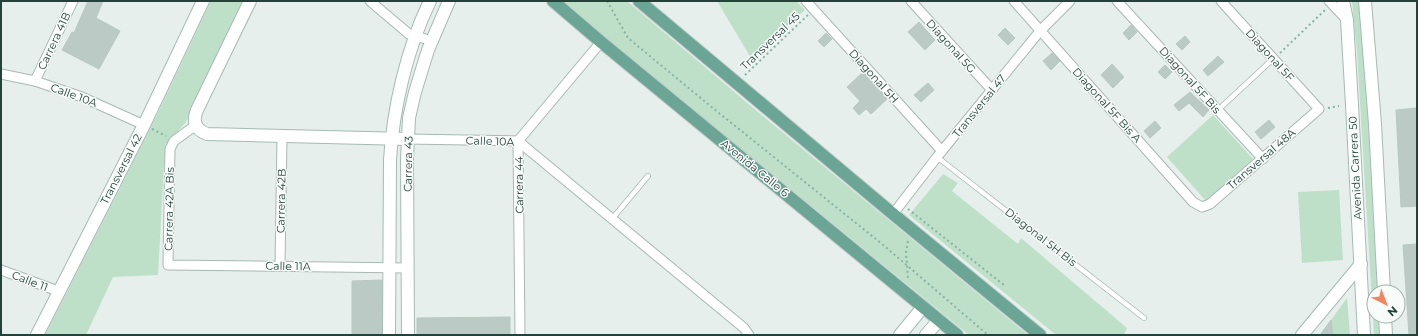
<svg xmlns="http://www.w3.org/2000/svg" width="1418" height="336" viewBox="0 0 1418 336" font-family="Montserrat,sans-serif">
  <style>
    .green { fill: #bfe0c8 }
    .building { fill: #bbcac4; stroke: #b8c9c2 }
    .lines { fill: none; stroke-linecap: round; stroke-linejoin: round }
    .lane-casing { stroke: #a8b8b2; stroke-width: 6 }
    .street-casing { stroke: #a8b8b2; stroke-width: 11 }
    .secondary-casing { stroke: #a4bbb3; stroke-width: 14 }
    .primary-casing { stroke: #c2cac8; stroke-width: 14 }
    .path { stroke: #86b3a5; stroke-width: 2; stroke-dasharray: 2 3; stroke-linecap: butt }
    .lane { stroke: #fff; stroke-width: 4.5 }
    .street { stroke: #fff; stroke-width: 9 }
    .secondary { stroke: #fff; stroke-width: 12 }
    .primary { stroke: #6aa596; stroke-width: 12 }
    .labels { text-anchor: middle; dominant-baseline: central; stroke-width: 3; stroke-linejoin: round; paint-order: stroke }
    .street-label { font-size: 11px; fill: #24423a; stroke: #f7fbf9 }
  </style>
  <rect width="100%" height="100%" fill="#e6efeb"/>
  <g class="green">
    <polygon points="211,1 246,1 186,122 165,146 158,275 113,277 86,335 45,335 156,117"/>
    <polygon points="563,1 627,1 758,112 1028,335 969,335 602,35"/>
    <polygon points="717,1 796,1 805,10 751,58"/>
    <polygon points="1352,1 1360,1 1368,97 1380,292 1374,292 1374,316 1381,316 1382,335 1374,335 1357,52"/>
    <polygon points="1213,115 1253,159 1206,201 1167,157"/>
    <polygon points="943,174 958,183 952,191 1018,244 1021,238 1127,328 1124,335 1056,335 909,215"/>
    <polygon points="1339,190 1343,260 1302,263 1298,192"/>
    <polygon points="1347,298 1350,335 1333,335 1331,320"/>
  </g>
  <g class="building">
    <polygon points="88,1 103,1 96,18 120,31 99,69 62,50 72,32 74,33"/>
    <polygon points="919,22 935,40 925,50 908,32"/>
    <polygon points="1131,25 1137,32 1129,40 1123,33"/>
    <polygon points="1005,28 1015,38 1008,45 998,35"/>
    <polygon points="826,33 832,39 824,47 818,41"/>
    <polygon points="1185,36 1190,42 1182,50 1176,44"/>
    <polygon points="1052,53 1060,61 1051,70 1043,61"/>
    <polygon points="1218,56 1224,62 1208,76 1203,70"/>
    <polygon points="1112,64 1124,77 1113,88 1101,75"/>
    <polygon points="1165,65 1172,72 1165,79 1158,72"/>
    <polygon points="863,72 887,99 871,114 866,109 859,115 853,108 860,101 847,87"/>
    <polygon points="928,83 934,90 921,102 914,95"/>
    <polygon points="1190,92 1209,110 1203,117 1189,103 1179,111 1174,105"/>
    <polygon points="1417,108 1417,206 1401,207 1396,110"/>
    <polygon points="1269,120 1275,127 1261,139 1255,132"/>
    <polygon points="1155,121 1161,128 1150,138 1144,131"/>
    <polygon points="1417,244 1417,335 1409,335 1403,245"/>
    <polygon points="382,280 382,335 352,335 352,281"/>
    <polygon points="510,317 510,335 417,335 417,318"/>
    <polygon points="1331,320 1333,335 1320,335"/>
  </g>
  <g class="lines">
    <defs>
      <g id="lane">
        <polyline points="1217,111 1273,59"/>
        <polyline points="937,157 1144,318"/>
        <polyline points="612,219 648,176"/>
      </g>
      <g id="street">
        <polyline points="370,1 409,34 432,41"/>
        <polyline points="806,1 942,151"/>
        <polyline points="911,1 992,90"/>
        <polyline points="1014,1 1193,202 1202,207 1210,204 1319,109 1221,1"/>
        <polyline points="1117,1 1263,159"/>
        <polyline points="1329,1 1347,20"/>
        <polyline points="1,74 35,81 82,97 144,125"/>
        <polyline points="35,81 73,1"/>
        <polyline points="196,125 174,141 170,149 168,265 407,268"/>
        <polyline points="407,139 518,141 744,328 749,335"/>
        <polyline points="893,214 937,157 1040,31 1070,1"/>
        <polyline points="280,266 282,136"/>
        <polyline points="1,270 58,291"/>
        <polyline points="520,335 518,141 601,42"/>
      </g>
      <g id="secondary">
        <path d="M250,1L197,110C192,122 196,130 207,134L407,139"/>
        <polyline points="1343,1 1347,20 1352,105 1364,335"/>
        <polyline points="1365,1 1375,124 1384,292"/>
        <polyline points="1385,316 1386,335"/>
        <polyline points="37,335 144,125 203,1"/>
        <path d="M389,335L390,160C393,108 407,48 430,1"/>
        <polyline points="408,335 407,159 409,118 415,92 428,50 449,1"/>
        <polyline points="900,335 923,307"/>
        <polyline points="926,335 939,320"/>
        <polyline points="1302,335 1361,264"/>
      </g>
      <g id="primary">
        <polyline points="553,1 601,42 957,335"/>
        <polyline points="639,1 893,214 1040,335"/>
      </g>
    </defs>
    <use href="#lane" class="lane-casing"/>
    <use href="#street" class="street-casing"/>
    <use href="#secondary" class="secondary-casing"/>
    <use href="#primary" class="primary-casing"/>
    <g class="path">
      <polyline points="607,1 628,38 714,109 882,244 988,335"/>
      <polyline points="1280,53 1325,10"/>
      <polyline points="745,75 808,15"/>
      <polyline points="1328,108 1339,106"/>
      <polyline points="152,129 166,136"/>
      <polyline points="908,209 1004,285"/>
      <polyline points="908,241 906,252 908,280"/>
    </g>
    <use href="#lane" class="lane"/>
    <use href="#street" class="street"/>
    <use href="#secondary" class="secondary"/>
    <use href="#primary" class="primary"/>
  </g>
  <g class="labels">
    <g class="street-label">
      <text transform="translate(54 41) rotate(-65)">Carrera 41B</text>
      <text transform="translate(770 41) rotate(-44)">Transversal 45</text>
      <text transform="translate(951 46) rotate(48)">Diagonal 5G</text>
      <text transform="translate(1270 55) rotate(48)">Diagonal 5F</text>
      <text transform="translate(874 76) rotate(48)">Diagonal 5H</text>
      <text transform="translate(1190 80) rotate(48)">Diagonal 5F Bis</text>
      <text transform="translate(74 95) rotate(20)">Calle 10A</text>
      <text transform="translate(1107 105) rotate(48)">Diagonal 5F Bis A</text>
      <text transform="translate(979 106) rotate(-51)">Transversal 47</text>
      <text transform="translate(490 141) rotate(2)">Calle 10A</text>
      <text transform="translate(1261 159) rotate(-41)">Transversal 48A</text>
      <text transform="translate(408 164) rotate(-89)">Carrera 43</text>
      <text transform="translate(755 168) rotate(39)">Avenida Calle 6</text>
      <text transform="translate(1355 168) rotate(-93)">Avenida Carrera 50</text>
      <text transform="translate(121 169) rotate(-63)">Transversal 42</text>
      <text transform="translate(519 185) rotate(-91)">Carrera 44</text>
      <text transform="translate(281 201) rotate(-89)">Carrera 42B</text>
      <text transform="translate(169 209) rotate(-89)">Carrera 42A Bis</text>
      <text transform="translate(1041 237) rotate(38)">Diagonal 5H Bis</text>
      <text transform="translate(288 266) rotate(1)">Calle 11A</text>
      <text transform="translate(30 281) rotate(21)">Calle 11</text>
    </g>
  </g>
  <rect width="1418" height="336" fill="none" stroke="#24423a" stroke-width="4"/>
  <g transform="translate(1386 304) rotate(138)"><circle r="19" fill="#f7fbf9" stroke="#a3b1ad"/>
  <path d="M0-3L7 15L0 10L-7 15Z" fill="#f4845f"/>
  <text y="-6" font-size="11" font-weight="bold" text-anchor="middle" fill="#24423a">N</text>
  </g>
</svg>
